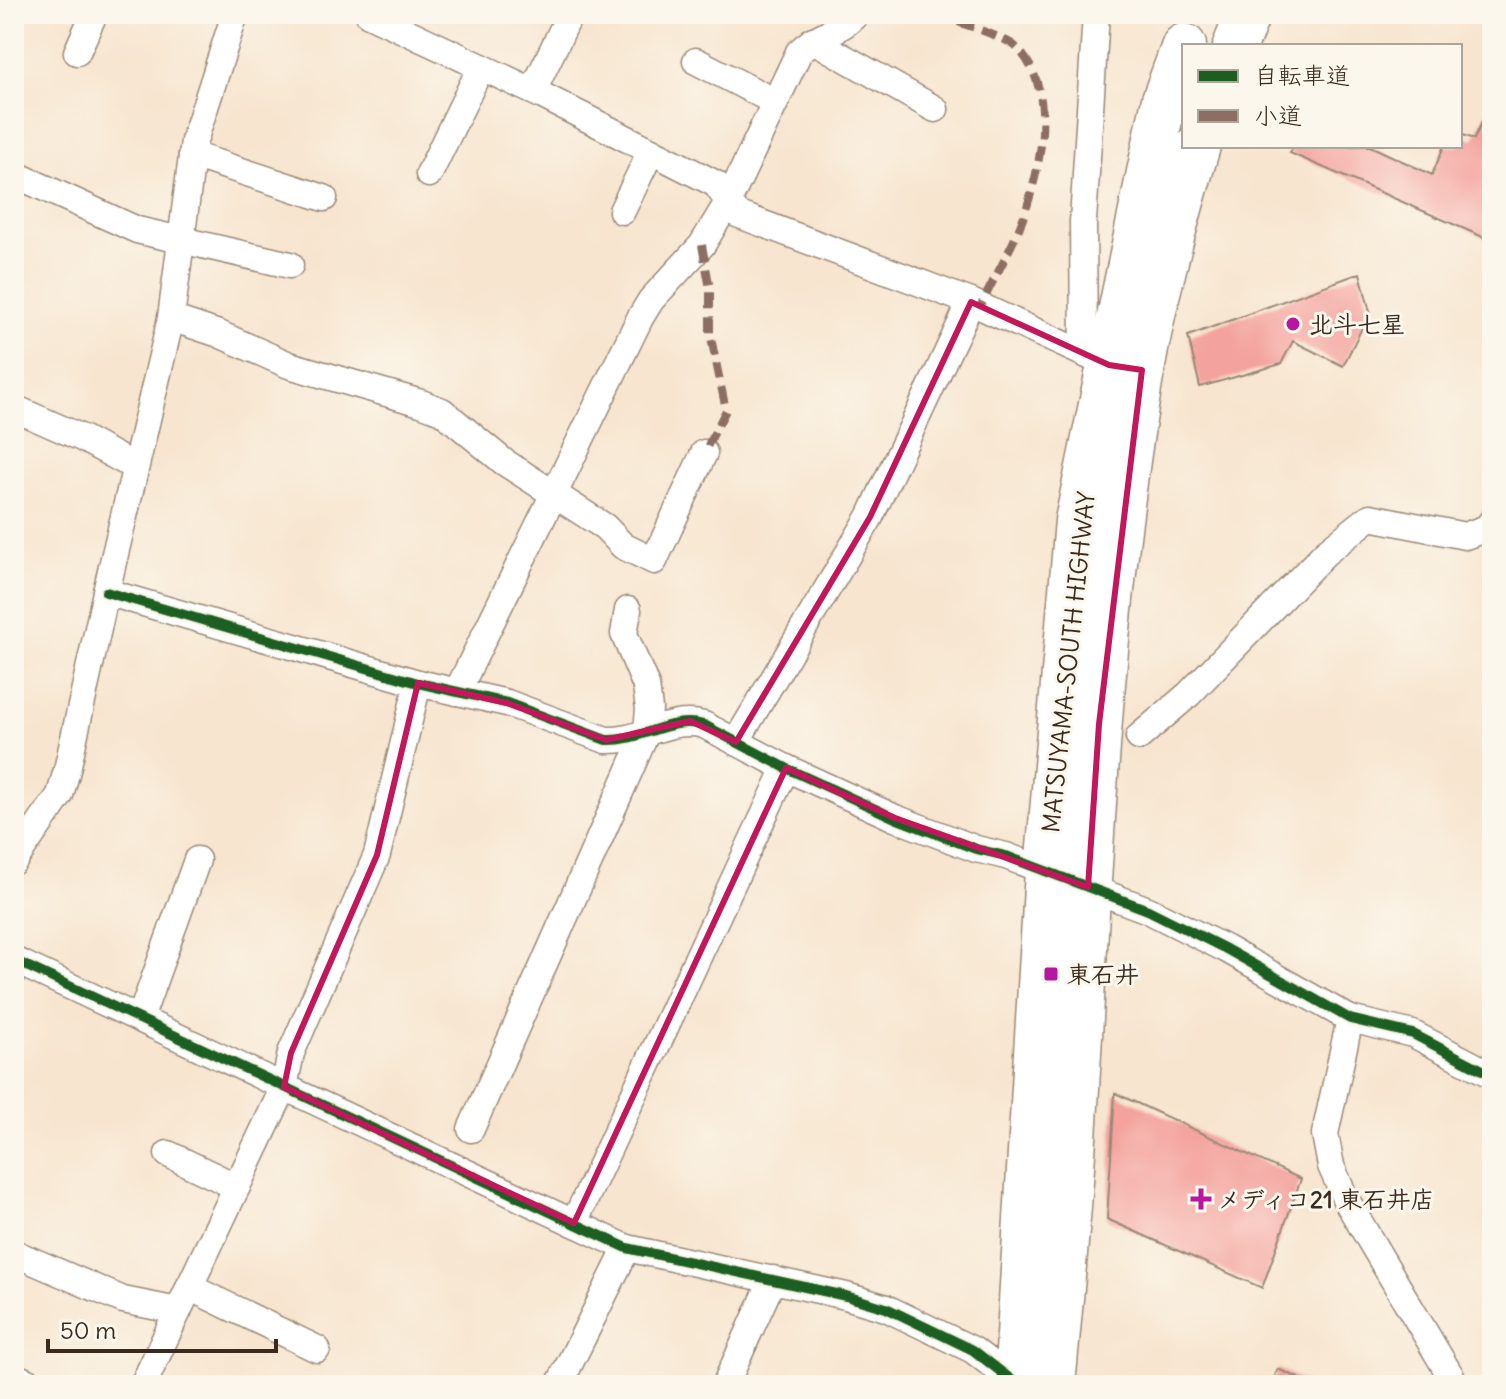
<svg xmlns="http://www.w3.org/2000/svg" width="1506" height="1399" viewBox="0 0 1506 1399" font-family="Delius,'Klee One',sans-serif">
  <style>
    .building { fill: #f4a29d }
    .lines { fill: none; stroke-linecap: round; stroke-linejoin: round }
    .minor-casing { stroke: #998876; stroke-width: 29 }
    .trunk-casing { stroke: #998876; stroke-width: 47 }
    .minor { stroke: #fff; stroke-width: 26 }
    .trunk { stroke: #fff; stroke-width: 44 }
    .quiet { stroke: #8d6e63; stroke-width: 8; stroke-dasharray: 16 8; stroke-linecap: butt }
    .cycleway-casing { stroke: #fbf7ec; stroke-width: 15 }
    .cycleway { stroke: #1b5e20; stroke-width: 10 }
    .marked { fill: none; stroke: #c2185b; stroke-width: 6; stroke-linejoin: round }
    .poi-dot { fill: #b5179e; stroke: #fbf7ec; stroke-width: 3 }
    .labels { text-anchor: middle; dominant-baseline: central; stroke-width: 6; stroke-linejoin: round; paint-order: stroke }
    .poi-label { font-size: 24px; font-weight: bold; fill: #3b2a1e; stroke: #fbf7ec; text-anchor: start }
    .street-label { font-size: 24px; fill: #3b2a1e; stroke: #fbf7ec }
  </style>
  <rect width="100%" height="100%" fill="#fbf7ec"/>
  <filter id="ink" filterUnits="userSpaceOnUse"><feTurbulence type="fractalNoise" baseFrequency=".0125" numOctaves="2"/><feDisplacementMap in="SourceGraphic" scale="16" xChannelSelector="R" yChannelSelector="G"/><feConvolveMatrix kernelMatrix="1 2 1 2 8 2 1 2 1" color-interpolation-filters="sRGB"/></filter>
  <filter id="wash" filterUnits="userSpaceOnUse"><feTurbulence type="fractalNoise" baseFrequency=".006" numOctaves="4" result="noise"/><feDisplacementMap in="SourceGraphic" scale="32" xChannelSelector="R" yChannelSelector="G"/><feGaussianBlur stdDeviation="1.8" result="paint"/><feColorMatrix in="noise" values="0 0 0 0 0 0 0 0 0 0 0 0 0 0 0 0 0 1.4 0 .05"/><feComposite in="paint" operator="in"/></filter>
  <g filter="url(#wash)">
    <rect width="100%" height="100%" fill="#f7e5cf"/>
    <g id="blocks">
      <g class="building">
        <polygon points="1492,101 1492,241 1290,153 1294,146 1370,146 1432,175 1444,146 1460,146 1460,134 1474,139"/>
        <polygon points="1360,273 1370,312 1343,366 1293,341 1281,364 1200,387 1188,336"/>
        <polygon points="1115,1093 1301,1179 1262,1288 1107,1219"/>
        <polygon points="1278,1369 1314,1385 1271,1385"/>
      </g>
    </g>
  </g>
  <g filter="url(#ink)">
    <use href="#blocks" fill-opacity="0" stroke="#998876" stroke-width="2"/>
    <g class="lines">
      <defs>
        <g id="minor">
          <polyline points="369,14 543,96 716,184 737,214 971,302 1109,365 1123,367"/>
          <polyline points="813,40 935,109"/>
          <polyline points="77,52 94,14"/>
          <polyline points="696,61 775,102"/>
          <polyline points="533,91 570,14"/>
          <polyline points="192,155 324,198"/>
          <polyline points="14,174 137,230 290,265"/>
          <polyline points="429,174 481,67"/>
          <polyline points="622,211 651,151"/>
          <polyline points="171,318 219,334 289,365 421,403 442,411 504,462 605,527 623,546 654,561 704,453"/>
          <polyline points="1084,353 1083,221 1096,14"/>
          <polyline points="14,408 82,438 135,467"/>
          <path d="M106,592L418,683L507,703L606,740C640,742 668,716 704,725L786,768L895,818L976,849L1006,856L1148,910L1226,949L1350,1019L1413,1034L1492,1075"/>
          <path d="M457,692L640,318L651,300L702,245L728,202L799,52C815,35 840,32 856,14"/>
          <polyline points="1139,737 1189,694 1325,553 1370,517 1465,536 1487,528 1492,521"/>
          <polyline points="736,742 870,517 971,302"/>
          <polyline points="14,861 60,795 67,770 106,592 171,318 194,141 235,14"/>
          <polyline points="14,960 627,1248 846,1296 886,1308 973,1350 1018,1385"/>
          <polyline points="140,1019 197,860"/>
          <polyline points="1350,1019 1325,1134 1331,1166 1345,1198 1456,1385"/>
          <polyline points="471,1129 647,731 649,709 646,686 624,634 628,610"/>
          <polyline points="168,1154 237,1187"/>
          <polyline points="574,1223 786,768"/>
          <polyline points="14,1253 123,1300 178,1311"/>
          <polyline points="189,1287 317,1349"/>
          <polyline points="14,1376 34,1385"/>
          <polyline points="727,1381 773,1279"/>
          <polyline points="143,1385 284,1087 291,1053 377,855 418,683"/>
          <polyline points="559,1385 627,1248"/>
        </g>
        <g id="trunk">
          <polyline points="1235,46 1248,14"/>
          <polyline points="1016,1385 1047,871 1077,521 1164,100 1184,46"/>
          <path d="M1053,1385C1061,1297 1070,1210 1075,1122C1090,871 1099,619 1142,371C1155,295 1176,220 1198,146"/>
        </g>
      </defs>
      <use href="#minor" class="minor-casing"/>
      <use href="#trunk" class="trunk-casing"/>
      <use href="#minor" class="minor"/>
      <use href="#trunk" class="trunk"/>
      <g class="quiet">
        <path d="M936,14C953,21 1006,37 1016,47C1055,85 1043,154 1029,200C1019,237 997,272 980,307"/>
        <polyline points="702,245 710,289 710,333 726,410 704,453"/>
        <polyline points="1492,1232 1482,1249 1492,1255"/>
      </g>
      <defs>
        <g id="cycleway">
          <path d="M106,592L418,683L507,703L606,740C640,742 668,716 704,725L786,768L895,818L976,849L1006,856L1148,910L1226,949L1350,1019L1413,1034L1492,1075"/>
          <polyline points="14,960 627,1248 846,1296 886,1308 973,1350 1018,1385"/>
        </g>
      </defs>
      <use href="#cycleway" class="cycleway-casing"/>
      <use href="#cycleway" class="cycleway"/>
    </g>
  </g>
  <path class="marked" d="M971,302L1109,365L1142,370L1099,724L1088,887L895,818L786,768L574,1223L284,1087L291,1053L377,855L418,683L507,703L606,740L690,721L736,742L870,517Z"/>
  <g class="poi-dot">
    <circle cx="1293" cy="324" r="8"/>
    <rect x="1043" y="966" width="16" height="16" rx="4"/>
    <path d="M1197 1187h8v8h8v8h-8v8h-8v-8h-8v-8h8z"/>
  </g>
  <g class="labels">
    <g class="poi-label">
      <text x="1309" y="324">北斗七星</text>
      <text x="1067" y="974">東石井</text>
      <text x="1217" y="1199">メディコ21 東石井店</text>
    </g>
    <g class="street-label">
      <text transform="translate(1068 662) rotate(-84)">MATSUYAMA-SOUTH HIGHWAY</text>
    </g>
  </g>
  <rect width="1506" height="1399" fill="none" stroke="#fbf7ec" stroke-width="48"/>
  <rect x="1182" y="44" width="280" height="104" fill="#fbf7ec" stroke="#aea59a" stroke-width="2"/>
  <rect x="1198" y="70" width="40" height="12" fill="#1b5e20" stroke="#aea59a" stroke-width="2"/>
  <text x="1254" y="84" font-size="24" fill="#3b2a1e">自転車道</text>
  <rect x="1198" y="110" width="40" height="12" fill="#8d6e63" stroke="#aea59a" stroke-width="2"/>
  <text x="1254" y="124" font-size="24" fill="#3b2a1e">小道</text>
  <path d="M48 1339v12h228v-12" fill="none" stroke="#3b2a1e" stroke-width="4"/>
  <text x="60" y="1339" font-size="24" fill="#3b2a1e" stroke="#fbf7ec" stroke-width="6" paint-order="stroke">50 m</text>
</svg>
